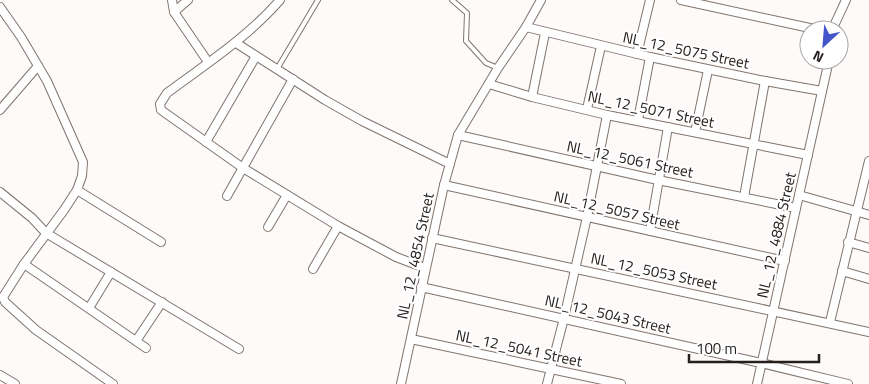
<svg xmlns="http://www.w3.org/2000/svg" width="869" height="384" viewBox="0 0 869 384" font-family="'Titillium Web',sans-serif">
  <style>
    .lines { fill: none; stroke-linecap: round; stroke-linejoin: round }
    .service-casing { stroke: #81746d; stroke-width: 6 }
    .minor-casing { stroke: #81746d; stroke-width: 10 }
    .service { stroke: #fff; stroke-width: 4 }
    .minor { stroke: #fff; stroke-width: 8 }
    .labels { text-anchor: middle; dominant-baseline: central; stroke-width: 4; stroke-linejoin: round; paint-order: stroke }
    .street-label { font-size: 15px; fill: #25201d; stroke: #fff }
  </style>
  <rect width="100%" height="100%" fill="#fdfaf9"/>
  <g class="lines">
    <defs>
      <g id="service">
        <polyline points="452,0 467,13 466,41 486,63 498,68"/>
        <polyline points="277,69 318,0"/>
      </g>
      <g id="minor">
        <polyline points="172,0 174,12 208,62"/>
        <path d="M280,0C248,37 206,64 167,93L160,104L161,110L243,168L338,226L396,257L425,268"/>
        <polyline points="681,0 819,30"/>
        <polyline points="0,7 21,37 47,81 83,162 82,176 77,190 64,210 24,264 3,297 5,302 36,330 113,384"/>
        <polyline points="174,12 188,0"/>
        <polyline points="526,27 650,57 765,81 822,91"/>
        <polyline points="832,30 846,0"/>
        <polyline points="236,43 325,100 362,121 450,164"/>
        <polyline points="637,54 650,0"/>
        <polyline points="489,84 532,97 607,115 808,155"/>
        <polyline points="532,97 545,33"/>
        <polyline points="587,109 601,46"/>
        <polyline points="0,110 38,66"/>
        <polyline points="638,120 650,57"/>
        <polyline points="695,132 708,70"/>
        <polyline points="458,135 658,180 796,208"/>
        <polyline points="206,142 256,56"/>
        <polyline points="444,185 785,261"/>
        <polyline points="77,190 161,242"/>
        <polyline points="0,192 32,218 46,233 239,349"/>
        <polyline points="799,195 869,215"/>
        <polyline points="227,196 293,79"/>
        <polyline points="744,197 765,81"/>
        <polyline points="268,227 287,195"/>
        <polyline points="650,231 668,127"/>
        <polyline points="432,238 869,332"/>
        <polyline points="848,242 869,248"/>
        <polyline points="24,264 146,348"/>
        <polyline points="313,269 338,226"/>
        <polyline points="842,271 869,279"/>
        <polyline points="421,287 761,363 848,384"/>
        <polyline points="89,308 111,272"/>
        <polyline points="830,322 869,161"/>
        <polyline points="411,339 621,384"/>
        <polyline points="136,341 162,302"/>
        <polyline points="0,375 15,384"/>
        <polyline points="401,384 444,185 458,135 498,68 526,27 541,0"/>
        <polyline points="547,384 564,318 587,217 607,115"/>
        <polyline points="757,384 829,60"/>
      </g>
    </defs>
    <use href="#service" class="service-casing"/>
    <use href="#minor" class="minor-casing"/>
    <use href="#service" class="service"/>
    <use href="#minor" class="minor"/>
  </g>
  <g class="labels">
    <g class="street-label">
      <text transform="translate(686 50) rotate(12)">NL_12_5075 Street</text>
      <text transform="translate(651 109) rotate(12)">NL_12_5071 Street</text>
      <text transform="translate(630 159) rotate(12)">NL_12_5061 Street</text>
      <text transform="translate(617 210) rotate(13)">NL_12_5057 Street</text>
      <text transform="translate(776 235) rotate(-77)">NL_12_4884 Street</text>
      <text transform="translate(415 256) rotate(-78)">NL_12_4854 Street</text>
      <text transform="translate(654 271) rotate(12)">NL_12_5053 Street</text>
      <text transform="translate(608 314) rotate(13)">NL_12_5043 Street</text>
      <text transform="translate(519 348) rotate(12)">NL_12_5041 Street</text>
    </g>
  </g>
  <g transform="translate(824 45) rotate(206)"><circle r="24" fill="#ffffff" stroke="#a8a6a5"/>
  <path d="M0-4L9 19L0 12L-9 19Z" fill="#4356ca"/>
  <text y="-8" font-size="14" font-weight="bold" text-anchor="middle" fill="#25201d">N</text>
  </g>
  <path d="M689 354v8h130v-8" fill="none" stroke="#25201d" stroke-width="2.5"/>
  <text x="696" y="354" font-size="15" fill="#25201d" stroke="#ffffff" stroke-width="4" paint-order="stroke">100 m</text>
</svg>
